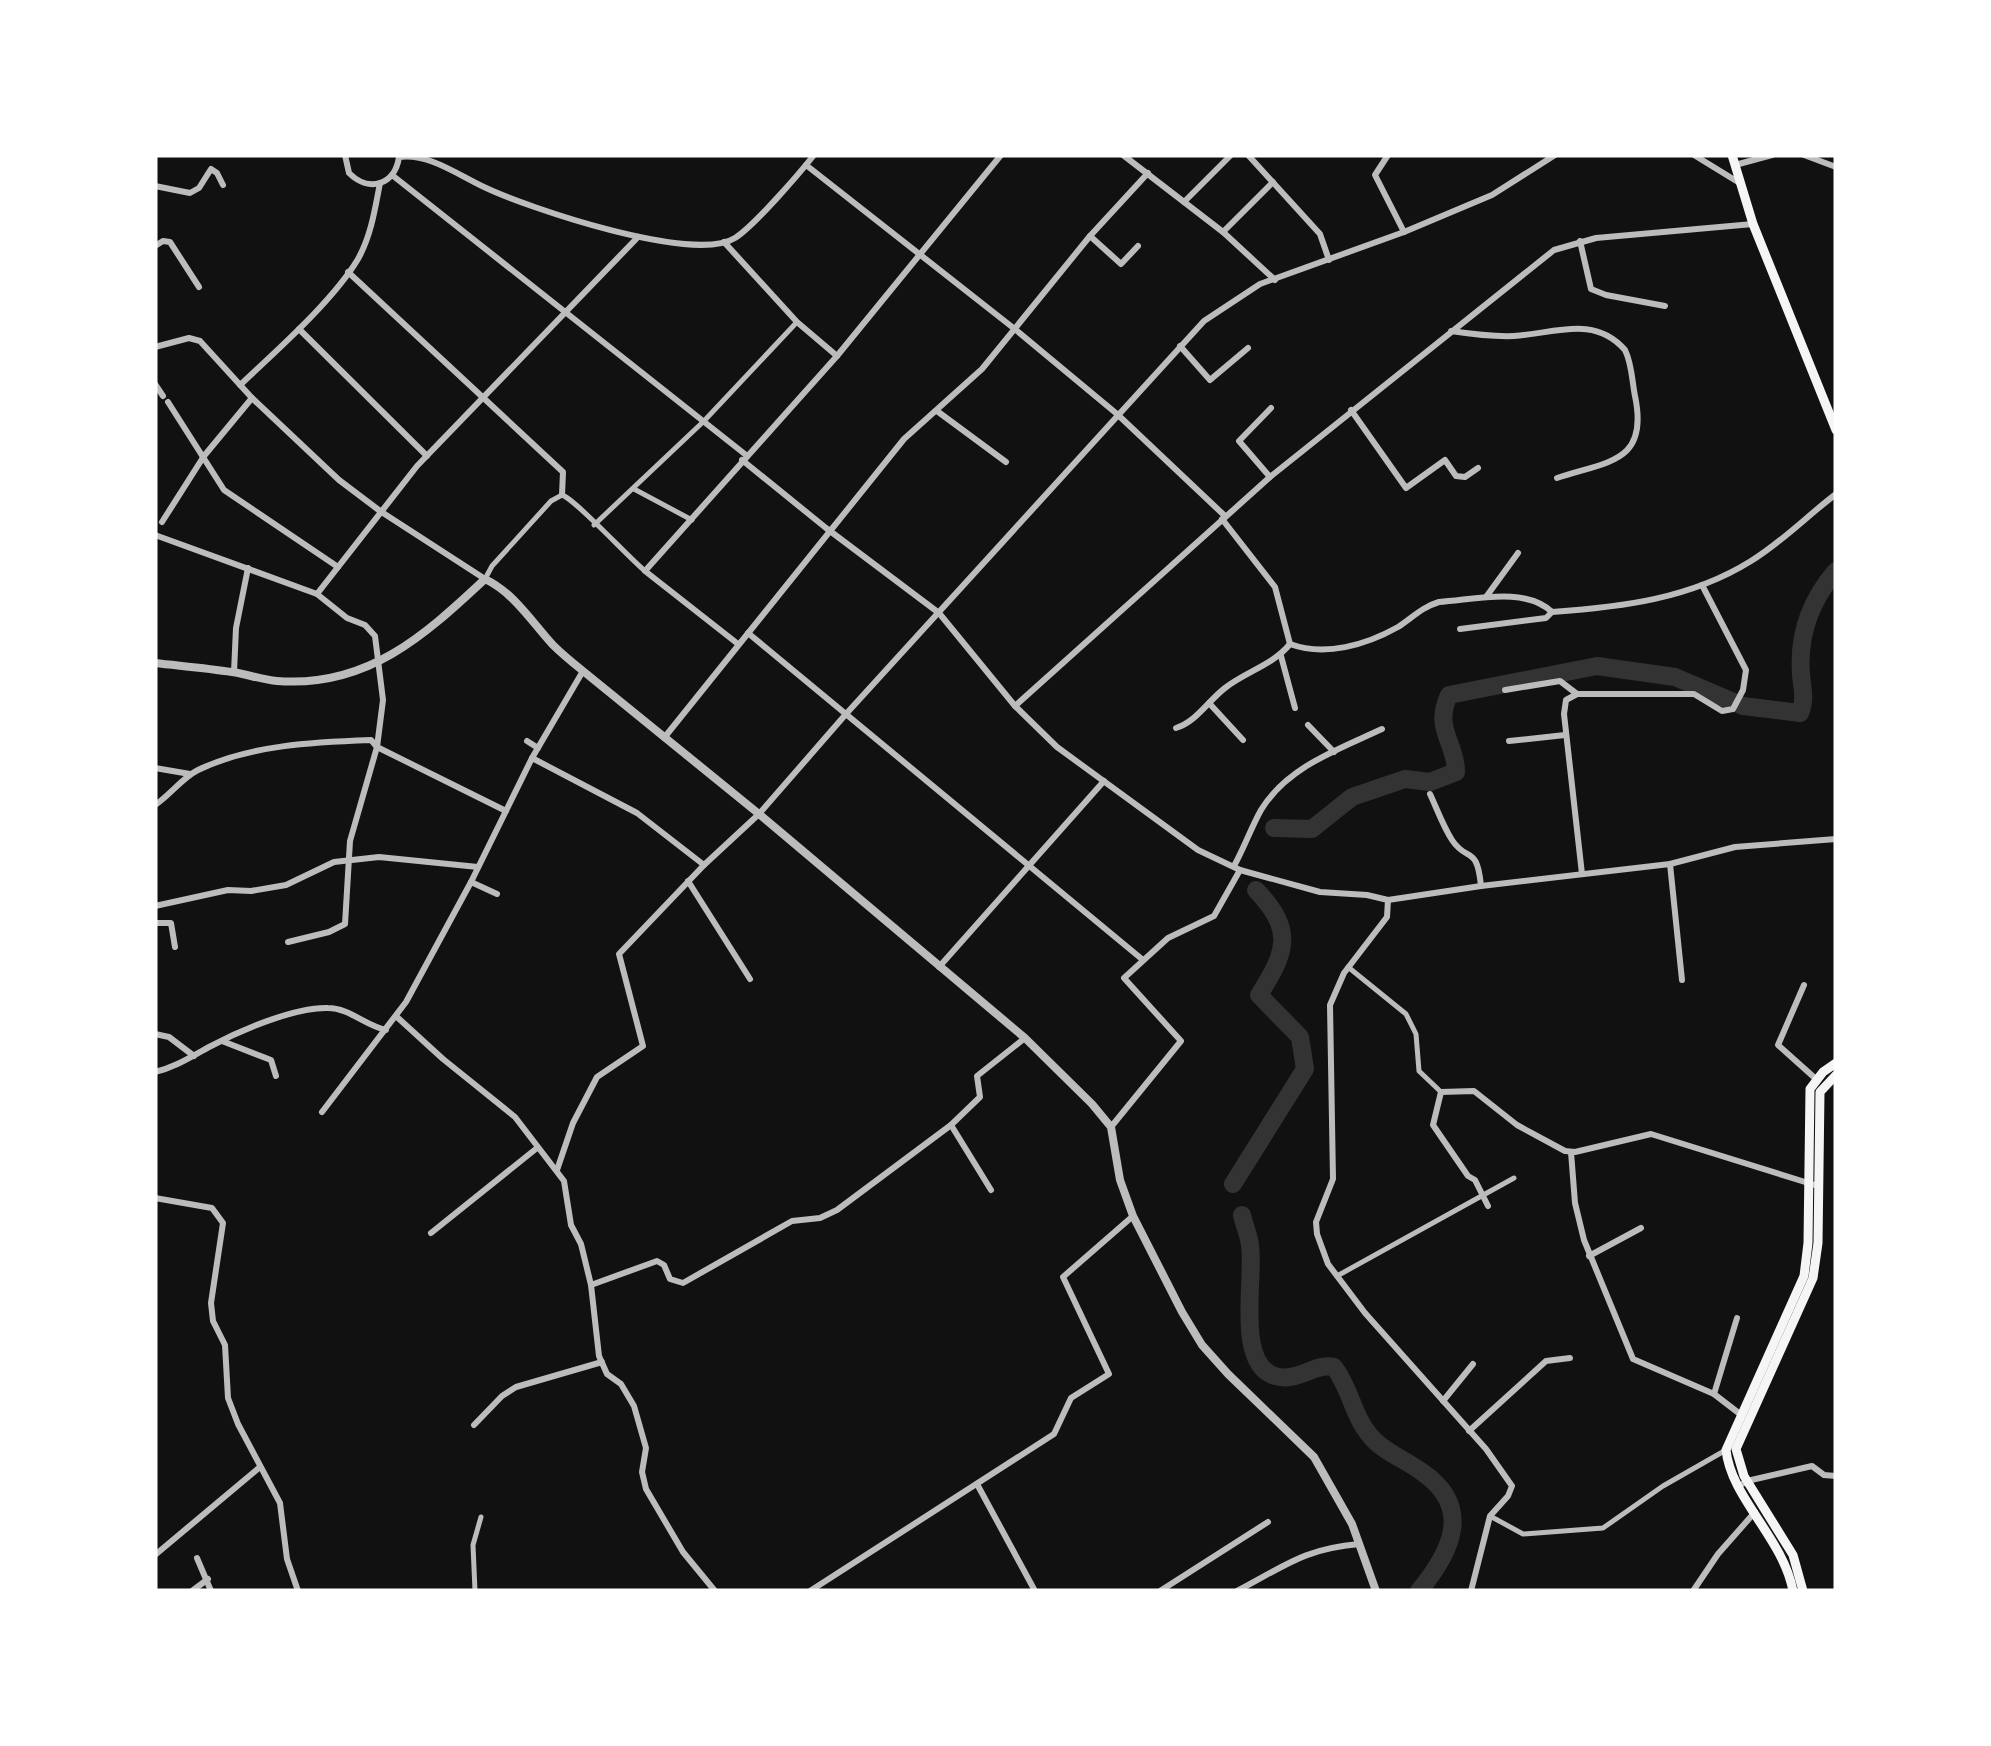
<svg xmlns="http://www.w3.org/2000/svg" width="1991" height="1746" viewBox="0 0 1991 1746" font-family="'Work Sans',sans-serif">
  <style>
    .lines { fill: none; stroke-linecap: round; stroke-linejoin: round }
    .river { stroke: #333; stroke-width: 18 }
    .pedestrian { stroke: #bcbcbc; stroke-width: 5 }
    .minor { stroke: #bcbcbc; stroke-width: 6 }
    .tertiary { stroke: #bcbcbc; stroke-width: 8 }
    .secondary { stroke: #f5f5f5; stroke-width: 9 }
  </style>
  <rect width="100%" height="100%" fill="#111"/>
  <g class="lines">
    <g class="river">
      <path d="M1274,828L1312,829L1352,797L1405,779L1430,782L1456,772C1456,742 1433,729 1449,695L1597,666L1675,677L1743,706L1800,713C1806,699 1802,688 1801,674C1798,634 1810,601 1836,571"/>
      <path d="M1233,1184L1305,1069L1300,1037L1259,995C1286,952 1295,931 1256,890"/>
      <path d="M1242,1215C1244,1225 1249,1235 1250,1245C1255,1278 1235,1364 1275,1376C1297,1383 1316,1362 1334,1367C1352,1390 1353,1421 1376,1442C1389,1454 1407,1461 1422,1472C1473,1507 1452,1551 1419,1591"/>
    </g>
    <g class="pedestrian">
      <polyline points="634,489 692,520"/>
      <polyline points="594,525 704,421 797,322"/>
      <path d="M485,579L492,566L551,501L562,495C575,499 628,557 645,571"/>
      <polyline points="1348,967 1406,1014 1416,1034 1419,1071 1441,1092"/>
      <polyline points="1337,1276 1514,1178"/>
      <polyline points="1490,1516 1523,1534 1603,1528 1663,1486 1726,1450"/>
      <polyline points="475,1591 473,1545 481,1517"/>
    </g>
    <g class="minor">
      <path d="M345,155L349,173C369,193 395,185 399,157"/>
      <polyline points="1123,155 1223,232 1275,280"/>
      <polyline points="1248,155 1320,234 1329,260"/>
      <polyline points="1388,155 1375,175 1404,232"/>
      <polyline points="1694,155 1738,182"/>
      <polyline points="1804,155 1836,167"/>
      <path d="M399,157C429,153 458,175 484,187C528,208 694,264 735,238C754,226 799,174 814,155"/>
      <polyline points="806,165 1016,330 1117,414 1225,516"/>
      <polyline points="1735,165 1772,155"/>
      <polyline points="392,175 746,455"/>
      <polyline points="155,186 190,193 199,188 211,169 217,173 223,185"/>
      <polyline points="1184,202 1231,155"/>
      <polyline points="1223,232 1273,182"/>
      <polyline points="1090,236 1121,264 1138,246"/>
      <polyline points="1580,241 1591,289 1606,295 1665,306"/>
      <polyline points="724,242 797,322 837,356"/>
      <polyline points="155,246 163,241 170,242 199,287"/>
      <polyline points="348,272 563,472 562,495"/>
      <polyline points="299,329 427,456"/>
      <path d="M1451,331C1471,334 1492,337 1514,336C1553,334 1594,314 1625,350C1632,364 1632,381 1635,396C1649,463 1608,461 1557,478"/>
      <polyline points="1180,346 1210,380 1248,348"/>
      <polyline points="155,347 189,338 200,341 252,398 339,480 380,511 485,579"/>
      <polyline points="155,384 163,396"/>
      <path d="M240,385C276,351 333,301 358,259C371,236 375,209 380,183"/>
      <polyline points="168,402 224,490 338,567"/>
      <polyline points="1351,410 1406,488 1445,460 1456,476 1465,477 1478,468"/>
      <polyline points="937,411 1006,462"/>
      <polyline points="742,460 826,528 939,613 1015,706 1057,747 1198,850 1240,870 1320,892 1367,895 1388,900 1481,886 1670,864 1735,847 1836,839"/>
      <polyline points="1270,477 1239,441 1271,408"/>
      <polyline points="1222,519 1275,587 1290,644"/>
      <polyline points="162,522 204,456 252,398"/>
      <polyline points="155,535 317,594 347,618 365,625 375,636 383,700 377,747 350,841 345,924 329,932 288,942"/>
      <polyline points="317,594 417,466 638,237"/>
      <polyline points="1486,597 1518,553"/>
      <polyline points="1460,629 1546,618 1552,612"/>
      <polyline points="748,633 1143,960"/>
      <polyline points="738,644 645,571 837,356 1001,155"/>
      <path d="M1290,644C1325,657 1366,645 1398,627C1412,618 1422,607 1439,602C1474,600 1524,586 1552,612C1622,607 1690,599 1751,561C1782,542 1807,516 1836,494"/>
      <polyline points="1281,656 1295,708"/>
      <polyline points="234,672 236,628 248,568"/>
      <polyline points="1505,690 1560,681 1577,694"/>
      <polyline points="1577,694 1694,694 1722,711 1733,709 1743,690 1746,670 1702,585"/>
      <polyline points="1577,694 1566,700 1564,714 1582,874"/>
      <polyline points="1209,703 1243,740"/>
      <polyline points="1015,706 1270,477 1554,250 1596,238 1753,224"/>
      <polyline points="1308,725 1334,752"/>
      <path d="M1176,728C1196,722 1208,701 1225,688C1245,672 1273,665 1290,644"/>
      <polyline points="664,738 904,439 982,369 1090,236 1148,173"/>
      <polyline points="527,741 538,748"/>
      <polyline points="1509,741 1565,735"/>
      <polyline points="532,758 637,813 704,865"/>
      <polyline points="155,768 190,774"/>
      <path d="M1430,794C1437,809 1443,826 1452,840C1467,863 1477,844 1481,886"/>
      <path d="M155,805C170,795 182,778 198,770C250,745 314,742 371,740L377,747L506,811"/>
      <polyline points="1670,864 1682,980"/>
      <path d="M1234,866C1244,848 1251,828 1261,810C1287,767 1339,749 1382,729"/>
      <polyline points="688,881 750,979"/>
      <polyline points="471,882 497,894"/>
      <polyline points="1388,900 1387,917 1344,973 1330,1005 1333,1179 1316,1222 1317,1234 1328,1264 1365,1313 1486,1449 1512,1486 1508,1496 1490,1516 1471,1591"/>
      <polyline points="155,906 228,890 251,891 286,885 334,862 379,857 478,867"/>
      <polyline points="155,923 171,923 175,947"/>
      <polyline points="939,967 1104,781"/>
      <polyline points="1804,985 1778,1045 1816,1079"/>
      <polyline points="397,1017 443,1059 515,1117 564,1181 571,1225 581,1244 591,1285 599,1356 607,1374 621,1384 634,1406 646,1448 642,1472 646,1489 683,1552 715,1591"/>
      <polyline points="155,1034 169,1037 194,1056"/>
      <polyline points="222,1041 271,1060 276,1076"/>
      <path d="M155,1072C176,1067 192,1056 211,1046C241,1030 295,1007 328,1008C349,1008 366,1026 386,1030"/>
      <polyline points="322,1112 406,1002 471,882 532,758 583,671"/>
      <polyline points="951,1125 991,1190"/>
      <polyline points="1111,1127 1181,1041 1124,978 1168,938 1214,916 1240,870"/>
      <polyline points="1571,1152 1575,1203 1584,1240 1633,1359 1714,1394 1740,1414"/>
      <polyline points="557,1170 573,1123 597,1077 643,1046 619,954 704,865 759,814 846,714 1204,321 1260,284 1404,232 1492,195 1555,155"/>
      <polyline points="155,1198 212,1208 223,1223 211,1303 213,1321 225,1345 228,1398 238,1424 280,1503 287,1559 298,1591"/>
      <polyline points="1488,1206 1475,1180 1468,1176 1433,1125 1441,1092 1474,1091 1517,1125 1565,1151 1575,1152 1651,1134 1818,1186"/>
      <polyline points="431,1233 537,1148"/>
      <polyline points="1589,1256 1641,1228"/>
      <polyline points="591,1285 657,1261 664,1265 670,1279 683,1283 792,1221 820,1218 837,1210 951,1125 980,1097 977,1076 1025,1038"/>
      <polyline points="1714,1394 1737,1318"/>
      <polyline points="1443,1401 1473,1364"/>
      <polyline points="474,1425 502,1396 516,1387 602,1362"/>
      <polyline points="1469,1431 1546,1361 1570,1358"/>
      <polyline points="977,1484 1035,1591"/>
      <polyline points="1739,1486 1747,1481 1812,1466 1824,1475 1836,1476"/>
      <polyline points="155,1555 260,1467"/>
      <polyline points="197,1558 211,1591"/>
      <polyline points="192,1591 208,1579"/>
      <polyline points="810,1591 1054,1434 1071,1398 1109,1374 1063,1277 1133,1216"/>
      <polyline points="1160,1591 1268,1522"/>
      <path d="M1237,1591C1285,1566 1303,1549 1359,1544"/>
      <polyline points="1693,1591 1718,1554 1755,1512"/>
    </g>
    <path class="tertiary" d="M155,663C181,666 206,668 232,672C247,674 262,680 277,681C367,688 424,636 485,579C514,593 531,621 553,645C562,654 573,663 583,671L759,814L1025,1038L1092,1104L1111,1127L1120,1180L1133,1216L1182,1312L1202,1345L1228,1374L1314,1457L1352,1524L1376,1591"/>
    <g class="secondary">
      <polyline points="1732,155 1753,224 1836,430"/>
      <path d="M1793,1591C1783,1538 1731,1498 1726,1450L1804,1276L1808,1243L1810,1089L1823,1072L1836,1063"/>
      <polyline points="1803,1591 1793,1555 1744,1476 1736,1449 1813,1278 1818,1243 1820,1092 1836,1075"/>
    </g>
  </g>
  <rect width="1991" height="1746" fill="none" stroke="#ffffff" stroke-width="315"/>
</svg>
